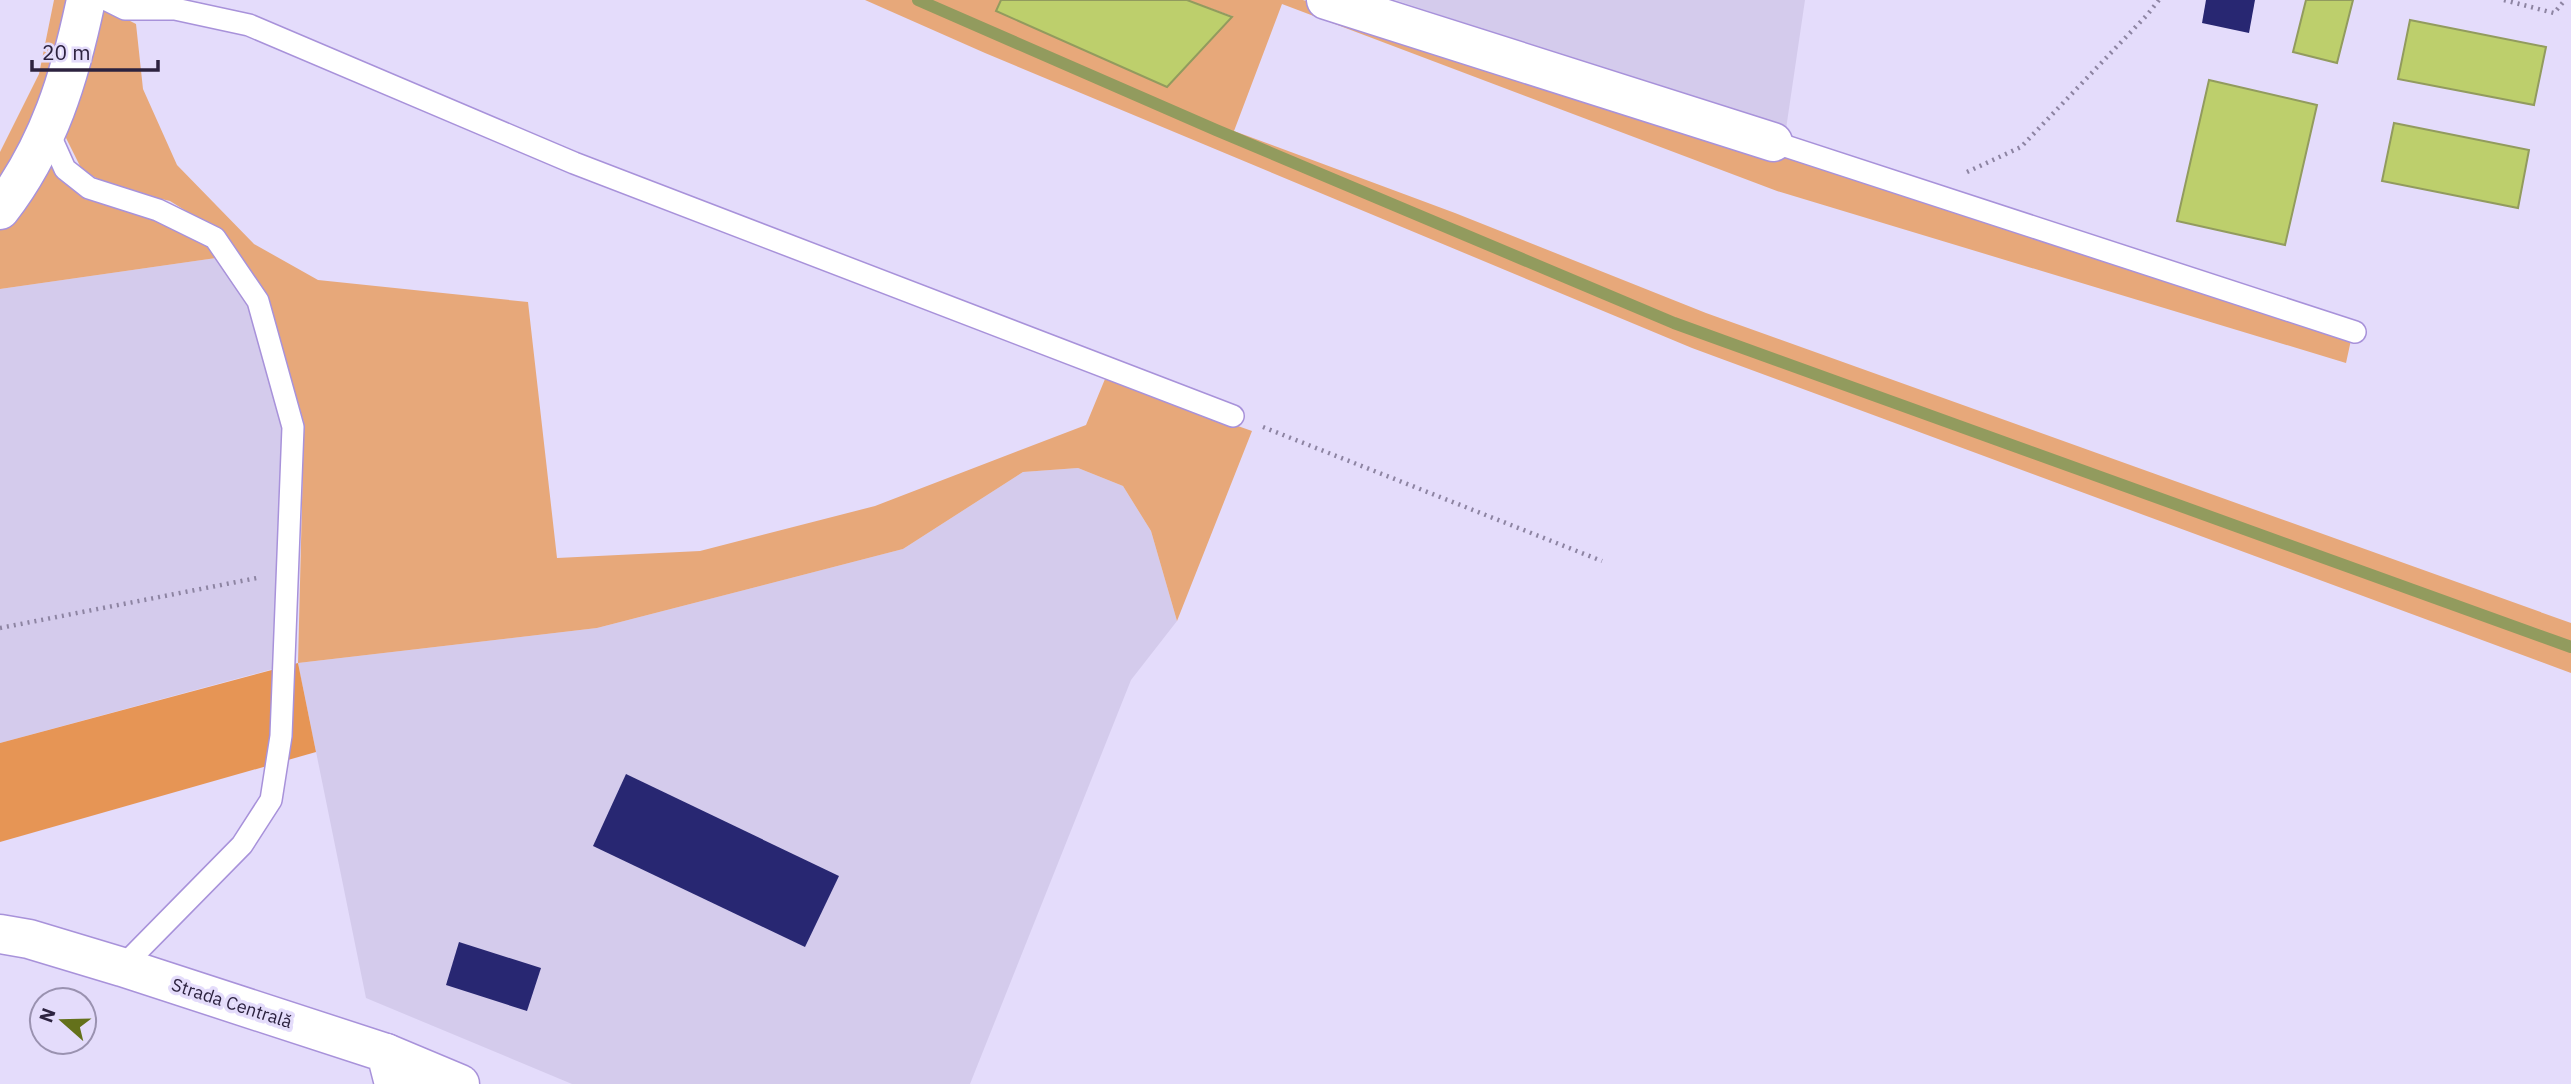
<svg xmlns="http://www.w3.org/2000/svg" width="2571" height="1084" viewBox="0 0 2571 1084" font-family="'IBM Plex Sans',sans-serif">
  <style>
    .built { fill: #d4cbec }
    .green { fill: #e7a87a }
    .forest { fill: #e69555 }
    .water { fill: #bdcf6c; stroke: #929b5e; stroke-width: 2 }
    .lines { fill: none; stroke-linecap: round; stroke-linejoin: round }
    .stream { stroke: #929b5e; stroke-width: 12 }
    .building { fill: #282772 }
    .lane-casing { stroke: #a892da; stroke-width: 24 }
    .street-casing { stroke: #a892da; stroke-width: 41 }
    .secondary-casing { stroke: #a892da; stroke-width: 41 }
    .path { stroke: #8d84a2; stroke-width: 4.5; stroke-dasharray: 2 5; stroke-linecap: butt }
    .lane { stroke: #fff; stroke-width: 21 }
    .street { stroke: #fff; stroke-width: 38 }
    .secondary { stroke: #fff; stroke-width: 38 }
    .labels { text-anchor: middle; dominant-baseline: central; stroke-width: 7; stroke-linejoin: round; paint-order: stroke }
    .street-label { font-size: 18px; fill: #2c223f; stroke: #e4dcfb }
  </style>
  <rect width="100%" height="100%" fill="#e4dcfb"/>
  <g class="built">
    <polygon points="1395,0 1805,0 1786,129"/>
    <polygon points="216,258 250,307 285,430 273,669 0,743 0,289"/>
    <polygon points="1078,468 1123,486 1151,531 1177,621 1131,680 970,1084 572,1084 366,998 298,663 597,628 903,549 1023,472"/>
  </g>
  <g class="green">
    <polygon points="54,0 76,0 55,89 0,193 0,152 39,74"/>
    <polygon points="865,0 1001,0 996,11 1232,16 1187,0 1303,0 2351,340 2346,363 1777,191 1282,4 1234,131 1455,213 1706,313 2571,623 2571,673 1692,348 985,53"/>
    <polygon points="95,3 136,24 143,89 177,165 254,244 318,280 528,302 557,558 700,551 875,506 1086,425 1105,379 1252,431 1177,621 1151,531 1123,486 1078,468 1023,472 903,549 597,628 298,663 304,423 267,296 221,233 170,201 114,188 82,170 64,134"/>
    <polygon points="48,156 59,179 85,199 154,217 204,243 216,258 0,289 0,228"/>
  </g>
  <polygon class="forest" points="298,663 316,752 0,842 0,743"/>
  <g class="water">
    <polygon points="1001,0 1187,0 1232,17 1167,87 996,11"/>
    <polygon points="2306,0 2353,0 2337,63 2293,52"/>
    <polygon points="2410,20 2546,47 2534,105 2398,79"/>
    <polygon points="2209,80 2317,105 2285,245 2177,221"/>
    <polygon points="2394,123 2529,150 2518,208 2382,181"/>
  </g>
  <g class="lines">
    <polyline class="stream" points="918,0 1216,130 1674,323 2571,647"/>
  </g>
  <g class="building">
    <polygon points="2206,0 2255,0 2249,33 2202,23"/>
    <polygon points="626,774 839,876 805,947 593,846"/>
    <polygon points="459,942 541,968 527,1011 446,985"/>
  </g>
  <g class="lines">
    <defs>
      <g id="lane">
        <polyline points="107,0 125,9 175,9 249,25 574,163 1233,416"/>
        <polyline points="48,131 65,169 89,188 158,210 215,238 258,301 293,427 281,736 271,800 242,845 122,967"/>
        <polyline points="1773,142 2355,332"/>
      </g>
      <g id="street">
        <polyline points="1326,0 1773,142"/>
        <path d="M0,210C49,147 70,76 86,0"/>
        <polyline points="386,1053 460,1084"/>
      </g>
      <polyline id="secondary" points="0,934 29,939 122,967 386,1053 394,1084"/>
    </defs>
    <use href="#lane" class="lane-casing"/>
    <use href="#street" class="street-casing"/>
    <use href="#secondary" class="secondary-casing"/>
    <g class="path">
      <polyline points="2504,0 2554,13 2565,0"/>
      <polyline points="1967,172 2021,147 2147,15 2159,0"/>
      <polyline points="1263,427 1602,561"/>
      <polyline points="0,628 257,578"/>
    </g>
    <use href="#lane" class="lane"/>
    <use href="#street" class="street"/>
    <use href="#secondary" class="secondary"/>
  </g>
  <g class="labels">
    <g class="street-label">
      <text transform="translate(232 1003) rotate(18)">Strada Centrală</text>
    </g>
  </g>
  <g transform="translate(63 1021) rotate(290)"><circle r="33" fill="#e4dcfb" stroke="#9a92b0" stroke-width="2"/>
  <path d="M0-5L12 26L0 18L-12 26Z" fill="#64711b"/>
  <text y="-10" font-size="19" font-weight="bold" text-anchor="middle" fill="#2c223f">N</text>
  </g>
  <path d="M32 60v10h126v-10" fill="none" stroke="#2c223f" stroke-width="3.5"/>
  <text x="42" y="60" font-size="21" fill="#2c223f" stroke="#e4dcfb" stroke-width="5" paint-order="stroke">20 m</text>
</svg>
